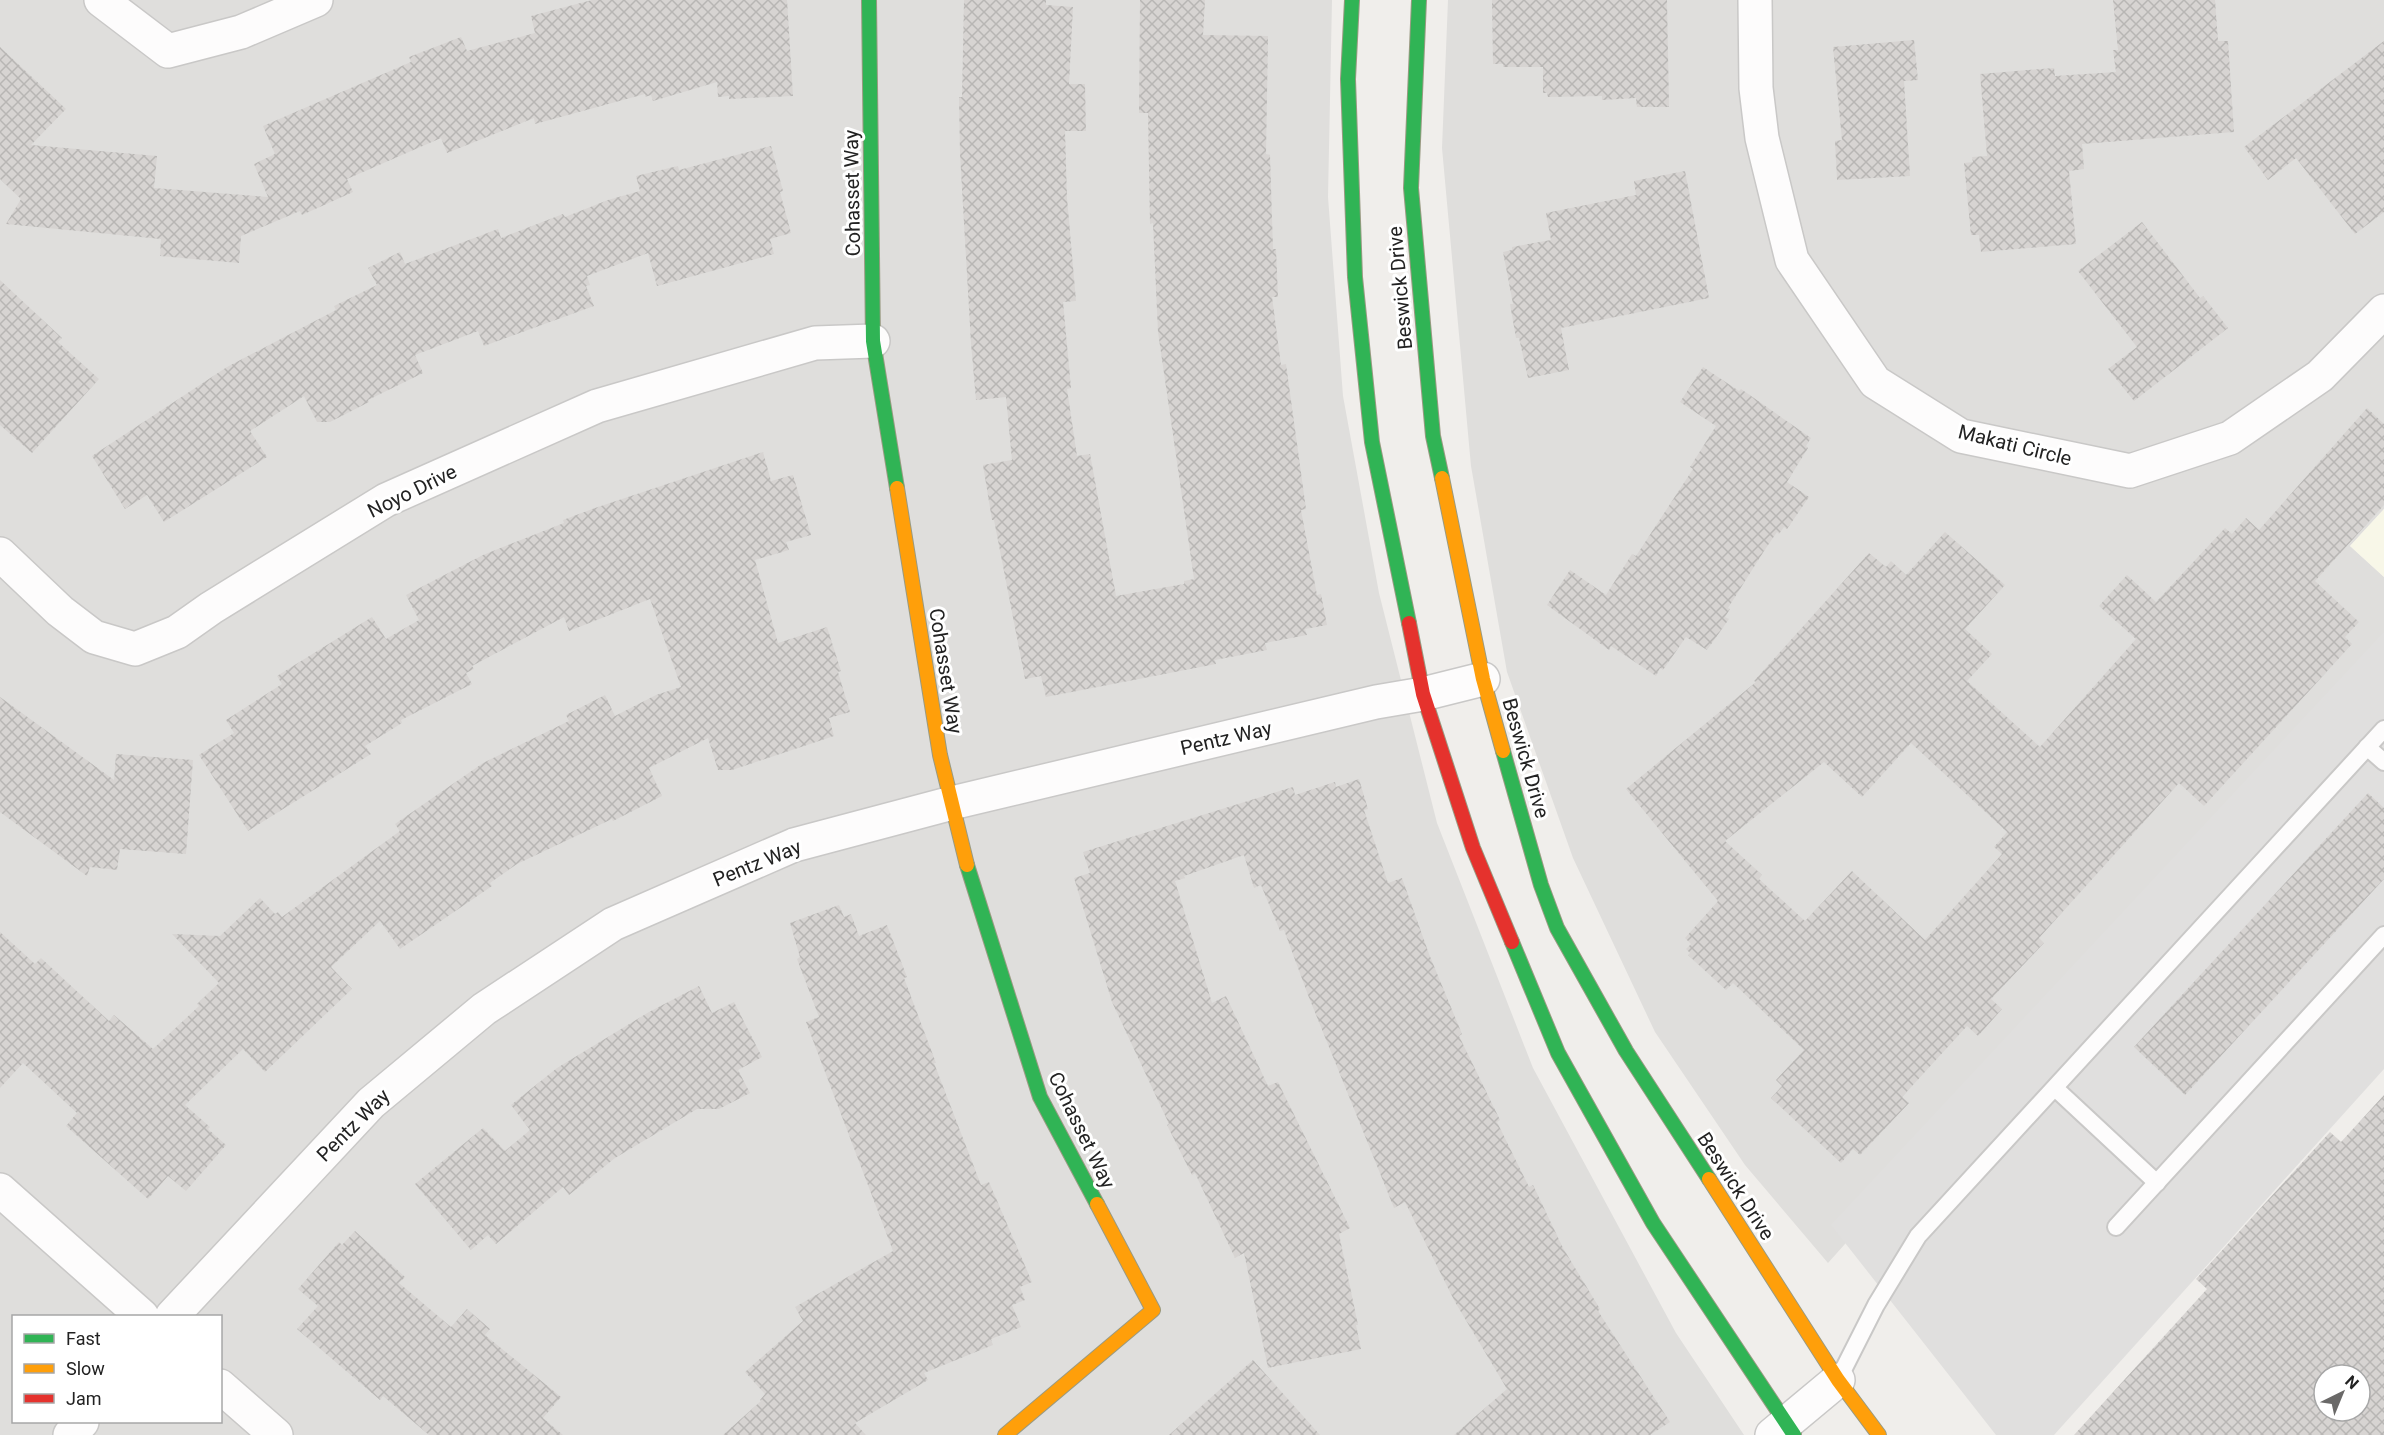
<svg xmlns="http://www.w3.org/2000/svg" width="2384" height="1435" viewBox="0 0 2384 1435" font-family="Roboto,sans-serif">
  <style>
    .residential { fill: #dfdedc; fill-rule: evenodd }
    .education { fill: #f8f7e8 }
    .parking { fill: #e0dfde }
    .building { fill: url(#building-cross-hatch); fill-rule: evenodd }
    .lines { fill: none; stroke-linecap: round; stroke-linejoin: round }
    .lane-casing { stroke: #c9c8c7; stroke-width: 20 }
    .street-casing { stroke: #c9c8c7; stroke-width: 36 }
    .fast-casing { stroke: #999a82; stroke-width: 16 }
    .slow-casing { stroke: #999a82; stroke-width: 16 }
    .jam-casing { stroke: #999a82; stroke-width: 16 }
    .lane { stroke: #fdfcfc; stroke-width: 16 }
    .street { stroke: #fdfcfc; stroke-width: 33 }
    .fast { stroke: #30b455; stroke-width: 14 }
    .slow { stroke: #ff9f0a; stroke-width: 14 }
    .jam { stroke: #e5322d; stroke-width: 14 }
    .labels { text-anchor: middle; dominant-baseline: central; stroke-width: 6; stroke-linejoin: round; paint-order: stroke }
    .street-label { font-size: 20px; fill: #222; stroke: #fff }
  </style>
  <defs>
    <pattern id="building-cross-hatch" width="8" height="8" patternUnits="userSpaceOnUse" patternTransform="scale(1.5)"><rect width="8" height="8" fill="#d7d4d2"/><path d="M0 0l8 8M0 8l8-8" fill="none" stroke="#b8b6b4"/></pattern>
  </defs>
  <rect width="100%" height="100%" fill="#f0eeeb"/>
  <g class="residential">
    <path d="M0,0H1332L1328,197L1343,396L1379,593L1437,823L1533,1068L1676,1333L1744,1435H0ZM14,1316H220V1422H14Z"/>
    <polygon points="1448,0 2384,0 2384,509 2350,546 2384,577 2384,640 1828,1263 1745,1165 1655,1032 1573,858 1507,672 1471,466 1442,148"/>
  </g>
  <polygon class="education" points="2384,509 2384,577 2350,546"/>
  <polygon class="parking" points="2384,632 2384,1069 2054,1435 1996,1435 1831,1225"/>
  <g class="building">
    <polygon points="592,0 787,0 793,96 729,99 729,96 718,97 717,82 653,101 651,95 645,97 645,94 535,124 534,118 447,153 441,138 347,179 353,192 302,215 300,211 241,236 239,263 160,256 161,239 6,224 21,199 0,179 0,47 66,109 31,145 157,156 154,188 268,197 254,164 275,154 263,126 411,62 409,57 461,37 467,51 535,33 531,16"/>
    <polygon points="964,0 1046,0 1046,5 1073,7 1069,84 1085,84 1086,131 1065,131 1067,198 1076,301 1063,302 1071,388 1067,389 1077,456 1090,454 1116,596 1184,584 1184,581 1194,579 1158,332 1153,223 1150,224 1148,113 1139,113 1140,0 1205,0 1203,35 1268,36 1266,154 1270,155 1273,249 1276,249 1278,297 1272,297 1281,365 1286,364 1306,509 1301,510 1317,595 1321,594 1327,625 1305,629 1307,635 1265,643 1267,650 1215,660 1216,664 1046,697 1041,676 1025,679 994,520 992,520 983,465 1012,460 1006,397 976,400 971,343 960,154 959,97 962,97"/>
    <polygon points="1492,0 1667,0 1669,107 1637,107 1636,98 1602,100 1602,96 1548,97 1547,93 1543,93 1543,67 1503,67 1503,64 1493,64"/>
    <polygon points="2113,0 2215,0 2218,41 2228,41 2234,132 2082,144 2084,169 2069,171 2076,244 1981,252 1979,235 1971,235 1964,163 1973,162 1972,157 1987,156 1980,74 2054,68 2055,76 2116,72 2113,50 2118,50"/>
    <polygon points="1914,40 1918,80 1904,81 1910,176 1837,180 1835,141 1842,140 1833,47"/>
    <polygon points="2384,41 2384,212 2355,234 2296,158 2268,180 2244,147"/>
    <polygon points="771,146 783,191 780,192 791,233 770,239 774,254 657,286 648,253 587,276 590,285 586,286 594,306 484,346 478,331 415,355 423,373 368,400 369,402 330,422 317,422 304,396 250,431 267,457 164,522 147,495 125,509 92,456 227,367 336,310 334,306 377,285 368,268 400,252 405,264 498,229 501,238 563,214 565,217 608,200 640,191 636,176 678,166 679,170"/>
    <polygon points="1685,171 1709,298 1561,328 1569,370 1528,378 1519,338 1516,338 1510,304 1513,304 1503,252 1512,250 1512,247 1551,240 1546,213 1636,195 1634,181"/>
    <polygon points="2142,222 2200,298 2203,296 2228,328 2134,401 2108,369 2137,347 2078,271"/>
    <polygon points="0,280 62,338 58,342 99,379 32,453 0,425"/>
    <polygon points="1703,367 1739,391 1741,389 1811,438 1806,446 1808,448 1787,482 1809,497 1787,529 1784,527 1779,534 1777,532 1764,551 1728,608 1730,609 1725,617 1729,619 1707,650 1686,637 1663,670 1660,668 1656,676 1611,646 1609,650 1547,605 1570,570 1606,595 1632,554 1636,556 1693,469 1690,467 1716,426 1680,402"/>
    <path d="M2367,408L2384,424V505L2315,581L2359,622L2345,637L2352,644L2204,806L2179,783L2039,938L2044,943L1991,999L2002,1009L1978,1036L1967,1026L1902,1097L1909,1103L1860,1155L1853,1149L1841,1163L1771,1098L1782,1086L1776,1080L1804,1050L1733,983L1726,990L1688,955L1690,953L1686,949L1691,944L1685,938L1718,901L1626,789L1756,682L1754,681L1869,553L1886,567L1891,561L1906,575L1945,532L2005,585L1965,629L1992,654L1967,681L2040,747L2136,639L2099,606L2127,575L2156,602L2225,528L2232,534L2246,518L2259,530ZM1911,743L2007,832L1994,847L2002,854L1925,940L1852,871L1805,921L1759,879L1762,875L1725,841L1824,762L1862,797Z"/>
    <polygon points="763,452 771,481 793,475 811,535 786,542 789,550 755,560 778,643 827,627 841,671 838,672 850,712 829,718 834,736 732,770 718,770 708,738 649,768 662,796 613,821 612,819 517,864 490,883 492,886 400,949 380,921 331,967 352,989 265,1072 243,1049 185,1105 210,1127 208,1129 226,1145 186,1191 168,1176 148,1199 66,1126 77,1113 23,1063 0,1088 0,932 35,964 41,958 109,1021 114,1015 153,1049 199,1006 197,1004 219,983 172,934 220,936 260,898 275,914 278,912 282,917 400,831 395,824 483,763 569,721 566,715 605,695 615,716 656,695 681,687 650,599 569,631 564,617 472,666 474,669 466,673 472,684 401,720 402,723 365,746 371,754 248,831 199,755 234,733 226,720 282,684 277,676 372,617 386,639 419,620 406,595 483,555 564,523 563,520 595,508"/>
    <polygon points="0,697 114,780 116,754 193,760 186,854 120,849 117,870 90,867 87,876 0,812"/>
    <polygon points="1359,779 1368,809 1364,810 1388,883 1402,878 1429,954 1462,1034 1459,1036 1500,1120 1497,1122 1529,1187 1533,1185 1563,1248 1600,1309 1598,1311 1670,1422 1650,1435 1454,1435 1507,1389 1455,1302 1405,1202 1394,1208 1308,995 1284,930 1280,931 1261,885 1254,888 1244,855 1184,876 1185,878 1175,881 1212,1003 1226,996 1268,1086 1278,1082 1350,1228 1339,1234 1358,1325 1356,1325 1361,1349 1268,1368 1244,1253 1235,1258 1195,1173 1192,1175 1167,1125 1169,1124 1112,1002 1074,878 1090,873 1083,852 1293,787 1295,795 1335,782 1336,787"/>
    <polygon points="2368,793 2384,808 2384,879 2185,1095 2134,1047"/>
    <polygon points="839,905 844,917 851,914 859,936 887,925 907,977 904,978 936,1063 934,1063 981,1185 989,1182 1032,1282 1020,1287 1025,1300 1012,1305 1021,1327 991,1339 993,1345 924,1373 928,1380 855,1423 866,1435 723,1435 761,1401 760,1400 765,1394 745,1372 803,1321 795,1307 893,1251 806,1022 819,1017 797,959 800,957 790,923"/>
    <polygon points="699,986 712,1013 734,1002 762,1057 738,1070 750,1093 719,1109 697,1109 615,1158 569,1195 563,1187 496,1244 488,1235 471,1250 415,1184 483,1128 505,1151 530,1130 511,1105 557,1068 649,1012"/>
    <path d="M2384,1095V1435H2074L2207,1289L2196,1279L2330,1132L2341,1142ZM2324,1375H2360V1411H2324Z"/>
    <polygon points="355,1231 405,1277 399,1283 451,1327 467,1309 490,1329 485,1335 561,1397 543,1418 563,1435 429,1435 383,1396 380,1400 297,1329 318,1306 298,1289 339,1242 342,1245"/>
    <polygon points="1253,1360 1320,1435 1169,1435"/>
  </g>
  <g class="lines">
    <defs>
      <g id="lane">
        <polyline points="2367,747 2384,762"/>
        <polyline points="2055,1088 2157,1183"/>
        <polyline points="2116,1227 2384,935"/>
        <polyline points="1838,1380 1876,1305 1918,1236 2384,729"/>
      </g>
      <g id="street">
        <polyline points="101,0 168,51 241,32 316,0"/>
        <polyline points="1755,0 1756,88 1762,138 1792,260 1875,382 1961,436 2130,471 2230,438 2320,376 2384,311"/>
        <polyline points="0,554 60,611 94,637 135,649 177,632 211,608 386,500 597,406 815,343 873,341"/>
        <polyline points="0,1190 142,1316"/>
        <polyline points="172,1316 371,1103 484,1009 613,924 794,845 952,803 1376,702 1423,694 1483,679"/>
        <polyline points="220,1386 276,1435"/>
        <polyline points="70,1435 82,1422"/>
        <polyline points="1772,1435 1838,1380"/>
      </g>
      <g id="fast">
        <polyline points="869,0 873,341 897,488"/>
        <polyline points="1352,0 1348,79 1355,277 1372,442 1409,623"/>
        <polyline points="1419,0 1411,188 1433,436 1442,478"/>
        <polyline points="1503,751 1541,885 1557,928 1626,1051 1709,1179"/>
        <polyline points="967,865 1040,1097 1097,1204"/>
        <polyline points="1512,942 1558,1053 1653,1223 1794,1435"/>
      </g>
      <g id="slow">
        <polyline points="1442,478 1483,679 1503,751"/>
        <polyline points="897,488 940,755 967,865"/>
        <polyline points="1709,1179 1838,1380 1879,1435"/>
        <polyline points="1005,1435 1153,1310 1097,1204"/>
      </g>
      <polyline id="jam" points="1409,623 1423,694 1473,848 1512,942"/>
    </defs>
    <use href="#lane" class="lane-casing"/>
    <use href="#street" class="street-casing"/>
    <use href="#fast" class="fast-casing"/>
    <use href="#slow" class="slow-casing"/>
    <use href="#jam" class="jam-casing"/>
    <use href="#lane" class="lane"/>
    <use href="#street" class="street"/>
    <use href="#fast" class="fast"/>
    <use href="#slow" class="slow"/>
    <use href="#jam" class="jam"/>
  </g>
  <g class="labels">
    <g class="street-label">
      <text transform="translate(852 193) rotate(-91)">Cohasset Way</text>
      <text transform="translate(1400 288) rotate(-95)">Beswick Drive</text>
      <text transform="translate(2015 445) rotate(14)">Makati Circle</text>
      <text transform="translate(412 491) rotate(-26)">Noyo Drive</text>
      <text transform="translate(946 671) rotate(81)">Cohasset Way</text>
      <text transform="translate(1226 738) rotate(-13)">Pentz Way</text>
      <text transform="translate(1526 758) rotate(74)">Beswick Drive</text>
      <text transform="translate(757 863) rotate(-22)">Pentz Way</text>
      <text transform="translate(353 1125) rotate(-45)">Pentz Way</text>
      <text transform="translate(1082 1130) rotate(64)">Cohasset Way</text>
      <text transform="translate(1736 1186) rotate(57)">Beswick Drive</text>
    </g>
  </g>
  <rect x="12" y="1315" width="210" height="108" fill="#ffffff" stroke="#a7a7a7" stroke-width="1.5"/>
  <rect x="24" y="1334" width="30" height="9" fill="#30b455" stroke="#a7a7a7" stroke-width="1.5"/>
  <text x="66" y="1345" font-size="18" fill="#222222">Fast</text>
  <rect x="24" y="1364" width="30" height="9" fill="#ff9f0a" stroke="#a7a7a7" stroke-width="1.5"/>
  <text x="66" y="1375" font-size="18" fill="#222222">Slow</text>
  <rect x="24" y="1394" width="30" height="9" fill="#e5322d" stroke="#a7a7a7" stroke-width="1.5"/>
  <text x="66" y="1405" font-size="18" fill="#222222">Jam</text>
  <g transform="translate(2342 1393) rotate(43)"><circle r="28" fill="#ffffff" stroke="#a7a7a7" stroke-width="1.5"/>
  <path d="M0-4.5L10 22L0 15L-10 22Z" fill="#6a6968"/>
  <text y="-9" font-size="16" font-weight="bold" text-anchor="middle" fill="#222222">N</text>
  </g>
</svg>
